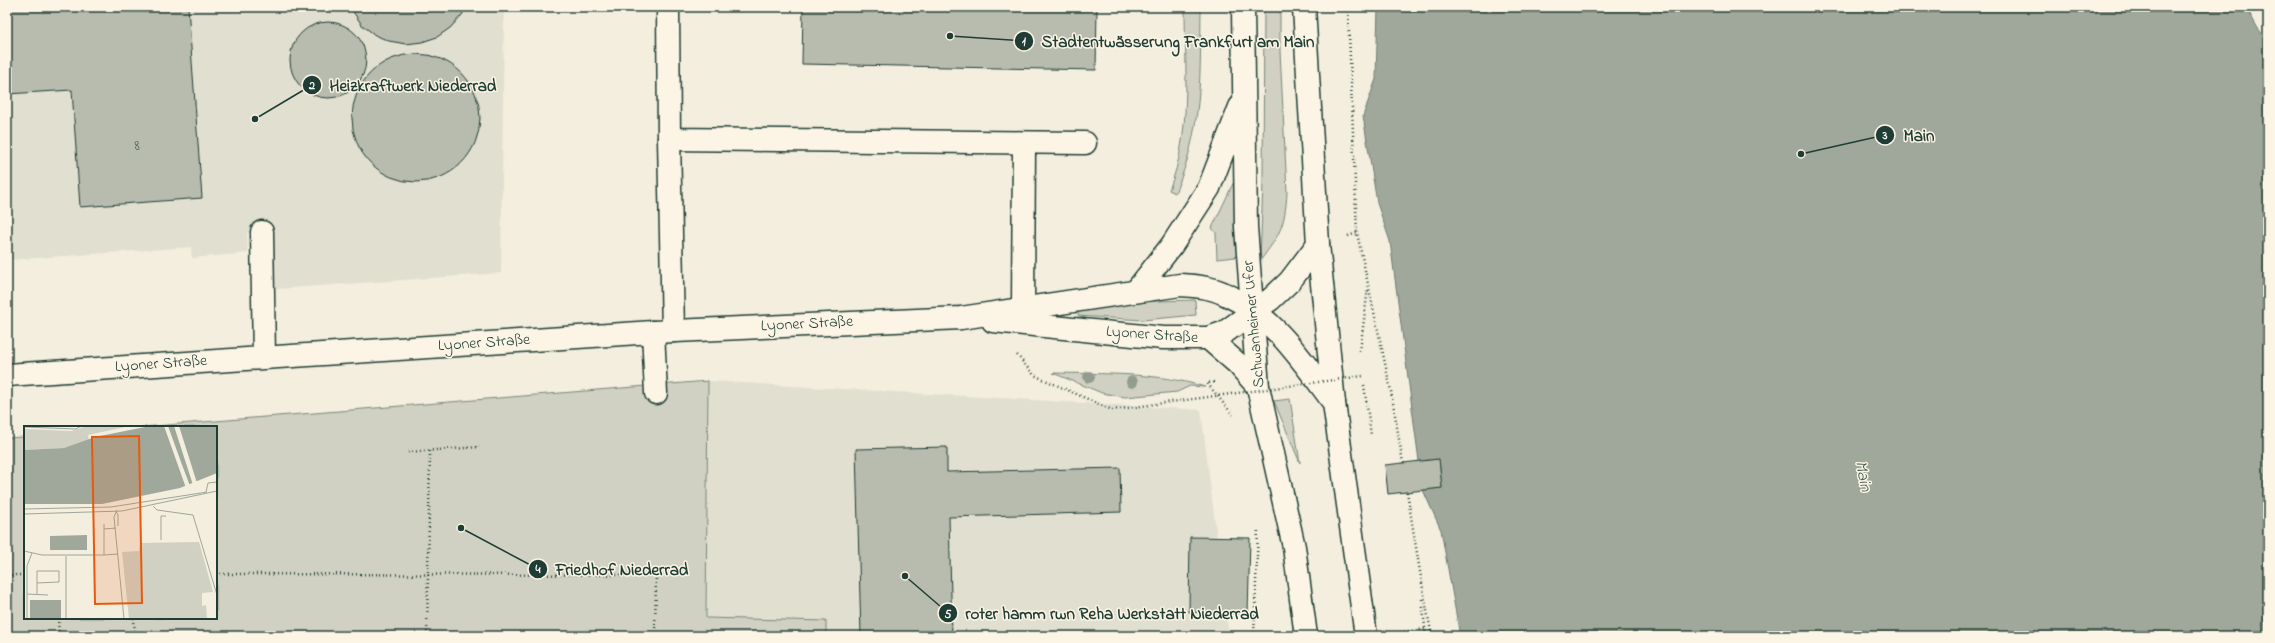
<svg xmlns="http://www.w3.org/2000/svg" width="2275" height="643" viewBox="0 0 2275 643" font-family="'Indie Flower',sans-serif">
  <style>
    .built { fill: #e1dfd0 }
    .green { fill: #d0d1c2; stroke: #78877b }
    .water { fill: #a0a89b; stroke: #6c7d72 }
    .building { fill: #b8bcae; stroke: #1f3d34 }
    .lines { fill: none; stroke-linecap: round; stroke-linejoin: round }
    .minor-casing { stroke: #1f3d34; stroke-width: 25 }
    .major-casing { stroke: #1f3d34; stroke-width: 25 }
    .path { stroke: #1f3d34; stroke-width: 2.5; stroke-dasharray: 1 3; stroke-linecap: butt }
    .minor { stroke: #fcf5e5; stroke-width: 22 }
    .major { stroke: #fcf5e5; stroke-width: 22 }
    .path-bridge { stroke: #1f3d34; stroke-width: 2.5; stroke-dasharray: 1 3; stroke-linecap: butt }
    .tree { fill: #929d90 }
    .labels { text-anchor: middle; dominant-baseline: central; stroke-width: 3; stroke-linejoin: round; paint-order: stroke }
    .number-label { font-size: 14px; fill: #455d52 }
    .street-label { font-size: 16px; fill: #1f3d34; stroke: #fcf5e5 }
    .water-label { font-size: 17px; font-style: italic; fill: #465d53; stroke: #fcf5e5 }
    .inset-road { fill: none; stroke: #9ea79a; stroke-width: 1 }
    .view { fill: #e8590c; fill-opacity: 0.15; stroke: #e8590c; stroke-width: 2 }
    .inset-edge { fill: none; stroke: #1f3d34; stroke-width: 2 }
    .leader { fill: none; stroke: #1f3d34; stroke-width: 1.5 }
    .callout-dot { fill: #1f3d34; stroke: #fcf5e5; stroke-width: 1.5 }
    .mark-label { font-size: 12px; text-anchor: middle; font-weight: bold; fill: #fff }
    .callout-label { font-size: 17px; text-anchor: middle; font-weight: bold; fill: #1f3d34; stroke: #fcf5e5; stroke-width: 3; stroke-linejoin: round; paint-order: stroke }
  </style>
  <rect width="100%" height="100%" fill="#f3eede"/>
  <filter id="ink" filterUnits="userSpaceOnUse"><feTurbulence type="fractalNoise" baseFrequency=".025" numOctaves="2"/><feDisplacementMap in="SourceGraphic" scale="8" xChannelSelector="R" yChannelSelector="G"/><feConvolveMatrix kernelMatrix="1 2 1 2 8 2 1 2 1" color-interpolation-filters="sRGB"/></filter>
  <g filter="url(#ink)">
    <g class="built">
      <polygon points="7,7 504,7 501,273 276,289 273,232 247,233 248,253 192,258 191,247 7,260"/>
      <polygon points="708,381 1201,410 1229,636 706,636"/>
    </g>
    <g class="green">
      <path d="M1185,7H1201C1200,75 1203,129 1175,193L1169,190C1192,133 1185,68 1185,7Z"/>
      <path d="M1264,7H1280V51L1287,192C1285,227 1280,234 1260,261L1263,183Z"/>
      <polygon points="1239,171 1239,250 1235,257 1217,259 1216,233 1212,228"/>
      <polygon points="1195,300 1196,315 1143,320 1078,316 1078,311 1121,302"/>
      <path d="M1053,373C1103,374 1156,372 1205,387L1190,386L1177,392L1125,397L1102,393Z"/>
      <polygon points="708,381 706,618 826,621 826,636 7,636 7,438 25,437 25,618 216,618 216,427 142,427"/>
      <polygon points="1290,399 1300,463 1274,401"/>
    </g>
    <polygon class="water" points="1378,7 2246,7 2266,43 2268,52 2268,636 1460,636 1441,530 1423,490 1442,488 1439,459 1419,461 1390,241 1377,203 1363,116 1376,79"/>
    <g class="building">
      <polygon points="7,7 188,7 202,198 80,207 72,90 7,94"/>
      <polygon points="350,7 466,7 462,15 450,28 437,37 422,42 406,44 389,41 375,35 362,25"/>
      <polygon points="803,7 1097,7 1096,70 802,64"/>
      <circle cx="328" cy="60" r="38"/>
      <circle cx="416" cy="118" r="64"/>
      <polygon points="947,447 947,472 1120,468 1121,512 949,517 952,636 861,636 856,449"/>
      <polygon points="1439,459 1442,488 1388,494 1385,465"/>
      <polygon points="1190,537 1250,538 1248,614 1189,612"/>
    </g>
    <g class="lines">
      <defs>
        <g id="minor">
          <polyline points="668,7 669,139 1085,143"/>
          <polyline points="669,139 673,331"/>
          <polyline points="262,232 264,357"/>
          <polyline points="1023,308 1024,143"/>
          <polyline points="653,332 656,393"/>
        </g>
        <g id="major">
          <polyline points="1243,7 1246,227 1258,387 1294,547 1306,636"/>
          <polyline points="1304,7 1318,244 1334,403 1366,636"/>
          <polyline points="1136,291 1172,245 1209,188 1240,107"/>
          <polyline points="993,321 1163,338 1208,338 1225,332 1271,299 1290,281 1318,244"/>
          <polyline points="1208,338 1238,364 1258,387"/>
          <path d="M7,375L653,332L961,318L1180,285C1195,286 1211,287 1225,294C1273,315 1304,363 1334,403"/>
        </g>
      </defs>
      <use href="#minor" class="minor-casing"/>
      <use href="#major" class="major-casing"/>
      <g class="path">
        <polyline points="1348,7 1357,233 1391,391 1403,463"/>
        <polyline points="1348,236 1357,233"/>
        <polyline points="1360,351 1368,288"/>
        <polyline points="1017,355 1034,375 1112,410"/>
        <polyline points="1214,382 1207,383 1233,415"/>
        <polyline points="1364,385 1371,435"/>
        <polyline points="408,452 480,447"/>
        <path d="M1407,492C1415,540 1422,588 1432,636"/>
        <polyline points="216,574 656,575 655,636"/>
        <polyline points="7,575 25,575"/>
        <polyline points="1422,599 1426,636"/>
        <polyline points="58,618 59,636"/>
        <polyline points="134,618 135,636"/>
        <polyline points="1396,633 1425,629"/>
        <polyline points="427,636 430,450"/>
        <polyline points="1254,636 1258,529"/>
      </g>
      <use href="#minor" class="minor"/>
      <use href="#major" class="major"/>
      <polyline class="path-bridge" points="1112,410 1363,376"/>
    </g>
    <g class="tree">
      <circle cx="1089" cy="377" r="6"/>
      <circle cx="1132" cy="382" r="6"/>
    </g>
  </g>
  <g class="labels">
    <g class="number-label">
      <text x="137" y="146">8</text>
    </g>
    <g class="street-label">
      <text transform="translate(807 324) rotate(-3)">Lyoner Straße</text>
      <text transform="translate(1254 324) rotate(-95)">Schwanheimer Ufer</text>
      <text transform="translate(1152 335) rotate(4)">Lyoner Straße</text>
      <text transform="translate(484 343) rotate(-4)">Lyoner Straße</text>
      <text transform="translate(161 364) rotate(-4)">Lyoner Straße</text>
    </g>
    <g class="water-label">
      <text transform="translate(1863 476) rotate(79)">Main</text>
    </g>
  </g>
  <g transform="translate(24 426)">
    <rect width="193" height="193" fill="#f3eede"/>
    <path d="M63,0H106L64,9L65,15L40,22L0,24V3L47,5ZM175,116L189,166L178,167V180L182,179L183,193H105L98,126L115,125L116,117Z" fill="#d0d1c2"/>
    <path d="M126,0H193V47L156,62L78,78H0V24L40,22L71,11ZM63,109V124H26V110ZM6,174H37V193H6Z" fill="#a0a89b"/>
    <path d="M140,0H144L157,36L166,60L162,62ZM150,0H155L173,57L169,59Z" fill="#f3eede"/>
    <path class="inset-road" d="M0,1L52,3L57,0M182,66L184,57L193,56M129,80L133,84L169,89L193,169M0,83L87,81L183,66M93,84L90,91L100,193M92,85L94,89V100M0,88L98,85L193,65M80,103L92,102M137,114V90H142M0,125L18,129H80V98M80,129L94,128M3,168L24,169M13,169V145H35V156L13,157M3,193V140L8,127M42,193V130"/>
    <path class="view" d="M115,10L118,177L71,178L68,11Z"/>
    <rect width="193" height="193" class="inset-edge"/>
  </g>
  <path class="leader" d="M950 36L1024 41M255 119L312 85M1801 154L1885 135M461 528L538 569M905 576L948 613"/>
  <g class="callout-dot">
    <circle cx="950" cy="36" r="4"/>
    <circle cx="255" cy="119" r="4"/>
    <circle cx="1801" cy="154" r="4"/>
    <circle cx="461" cy="528" r="4"/>
    <circle cx="905" cy="576" r="4"/>
    <circle cx="1024" cy="41" r="10"/>
    <circle cx="312" cy="85" r="10"/>
    <circle cx="1885" cy="135" r="10"/>
    <circle cx="538" cy="569" r="10"/>
    <circle cx="948" cy="613" r="10"/>
  </g>
  <g class="mark-label">
    <text x="1024" y="45">1</text>
    <text x="312" y="89">2</text>
    <text x="1885" y="139">3</text>
    <text x="538" y="573">4</text>
    <text x="948" y="618">5</text>
  </g>
  <g class="callout-label">
    <text x="1178" y="47">Stadtentwässerung Frankfurt am Main</text>
    <text x="413" y="91">Heizkraftwerk Niederrad</text>
    <text x="1919" y="141">Main</text>
    <text x="622" y="575">Friedhof Niederrad</text>
    <text x="1112" y="619">roter hamm rwn Reha Werkstatt Niederrad</text>
  </g>
  <rect width="2275" height="643" fill="none" stroke="#fcf5e5" stroke-width="24"/>
  <rect x="12" y="12" width="2251" height="619" fill="none" stroke="#1f3d34" stroke-width="1.5" filter="url(#ink)"/>
</svg>
